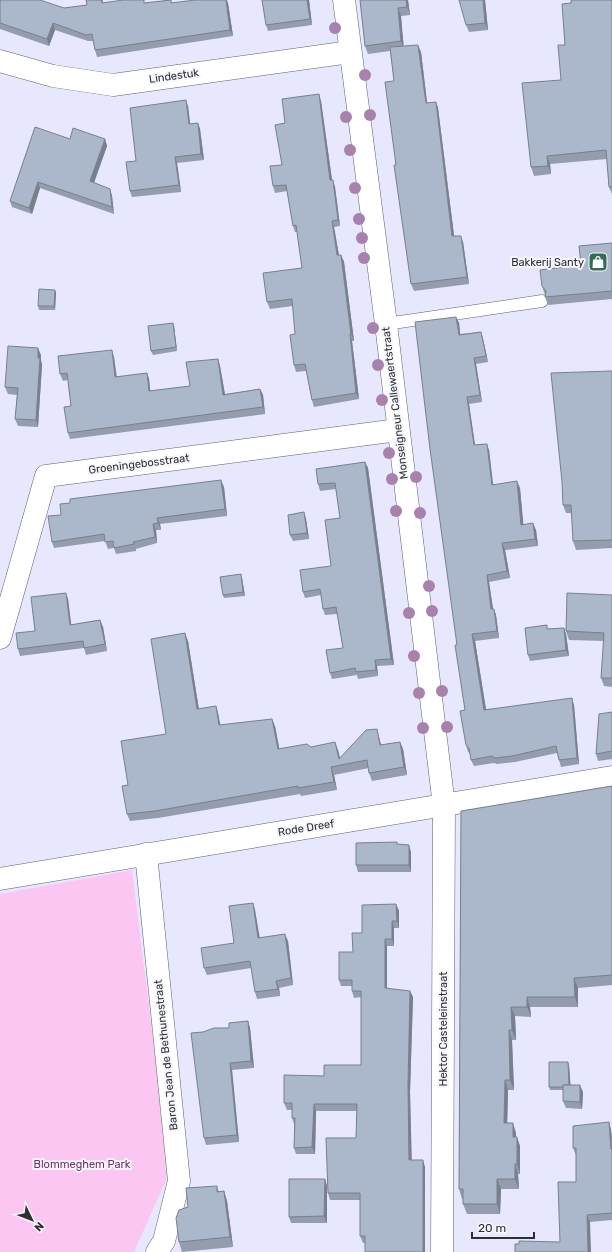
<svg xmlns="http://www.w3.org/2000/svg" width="612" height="1252" viewBox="0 0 612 1252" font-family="Rubik,sans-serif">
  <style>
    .green { fill: #fbc7f2 }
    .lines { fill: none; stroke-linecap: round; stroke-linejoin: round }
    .service-casing { stroke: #5f5f72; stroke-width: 13 }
    .minor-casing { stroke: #5f5f72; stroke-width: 23 }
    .service { stroke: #fff; stroke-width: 12 }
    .minor { stroke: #fff; stroke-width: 22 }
    .tree { fill: #a782ad }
    .wall { fill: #939dae }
    .shaded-wall { fill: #78808d }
    .building { fill: #abb7ca; stroke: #78808d }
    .labels { text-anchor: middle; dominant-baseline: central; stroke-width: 4; stroke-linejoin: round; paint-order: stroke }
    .street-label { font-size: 11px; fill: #2d2e36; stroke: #f6f7fb }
    .poi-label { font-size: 11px; fill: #2d2e36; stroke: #f6f7fb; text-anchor: end }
    .park-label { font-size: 11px; fill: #722f6b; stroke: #f6f7fb }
  </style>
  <rect width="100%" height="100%" fill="#e7e8fe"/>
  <polygon class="green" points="132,870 154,1047 167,1178 134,1252 0,1252 0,894"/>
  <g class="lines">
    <defs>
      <polyline id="service" points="386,324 542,301"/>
      <g id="minor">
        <polyline points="344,0 386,324 444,806 442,1252"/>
        <polyline points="0,61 53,76 113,85 350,52"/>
        <polyline points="0,638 46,476 398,430"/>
        <polyline points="146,854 179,1181 164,1241 157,1252"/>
        <polyline points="0,879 612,777"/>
      </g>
    </defs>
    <use href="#service" class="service-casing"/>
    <use href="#minor" class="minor-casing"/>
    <use href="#service" class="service"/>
    <use href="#minor" class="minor"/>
  </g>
  <g class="tree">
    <circle cx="335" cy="28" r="6"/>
    <circle cx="365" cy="75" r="6"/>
    <circle cx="370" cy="115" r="6"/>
    <circle cx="346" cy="117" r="6"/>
    <circle cx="350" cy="150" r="6"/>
    <circle cx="355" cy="188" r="6"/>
    <circle cx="359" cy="219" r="6"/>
    <circle cx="362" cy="238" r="6"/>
    <circle cx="364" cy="258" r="6"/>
    <circle cx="373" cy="328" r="6"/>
    <circle cx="378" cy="365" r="6"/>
    <circle cx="382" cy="400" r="6"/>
    <circle cx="389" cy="453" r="6"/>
    <circle cx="416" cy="477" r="6"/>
    <circle cx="392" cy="479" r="6"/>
    <circle cx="396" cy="511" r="6"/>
    <circle cx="420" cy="513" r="6"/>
    <circle cx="429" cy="586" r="6"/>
    <circle cx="432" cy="611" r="6"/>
    <circle cx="409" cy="613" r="6"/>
    <circle cx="414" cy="656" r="6"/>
    <circle cx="442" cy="691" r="6"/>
    <circle cx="419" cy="693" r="6"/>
    <circle cx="447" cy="727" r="6"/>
    <circle cx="423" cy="728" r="6"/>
  </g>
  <g class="wall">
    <polygon points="0,0 64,8 87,5 86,0 103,0 103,3 145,3 171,0 172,3 228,3 233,36 97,57 95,50 93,41 88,41 55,30 49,46 0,29"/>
    <polygon points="262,0 309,0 312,25 268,31 266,25"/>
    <polygon points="360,0 408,0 410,15 401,16 403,46 421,52 427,103 436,102 438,108 454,236 463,242 469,284 414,291 411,284 396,165 394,81 390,51 368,54 365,46"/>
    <polygon points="485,0 488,30 469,32 466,25"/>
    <polygon points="612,0 612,194 609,187 607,159 550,164 551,174 534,176 531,167 561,80 565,45 571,3"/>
    <polygon points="321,101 332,180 335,187 340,226 334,227 339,255 341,255 344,262 354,341 352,341 359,399 314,407 312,400 306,371 296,372 294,365 295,334 293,306 270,309 267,302 302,268 297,232 295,232 293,226 287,191 275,193 273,186 282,165 285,123"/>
    <polygon points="188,106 190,124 198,123 200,129 204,160 177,163 181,192 132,197 130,191 136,161"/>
    <polygon points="70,139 105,139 107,146 94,183 110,189 112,196 114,214 40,188 32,214 12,207 10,201"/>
    <polygon points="612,243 612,299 548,305 545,297 545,295 542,286 581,265"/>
    <polygon points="55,290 56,293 55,310 39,310 38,306"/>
    <polygon points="456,317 459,323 460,334 481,332 483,339 488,362 476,364 482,402 469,404 475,445 489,450 493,485 520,488 523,524 536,530 538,546 505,550 510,578 489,582 493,609 496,615 499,638 475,641 486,709 574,705 579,764 561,767 557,753 515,762 497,764 494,763 474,766 471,760 470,753 468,752 466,745"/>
    <polygon points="173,323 174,326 177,351 153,355 151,351"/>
    <polygon points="41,355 41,360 42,365 38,427 18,426 15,419 17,395 8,394 5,387"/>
    <polygon points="114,357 117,377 147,373 149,379 150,391 190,386 218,359 220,366 225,394 260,389 263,395 265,414 70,439 68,433 71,406 68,380 63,381 60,374"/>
    <polygon points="612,371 612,548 576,550 573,541 572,513 566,513 563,505"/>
    <polygon points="365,462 368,468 394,665 377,666 378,676 358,679 357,675 332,679 330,673 343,648 337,614 325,615 323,609 321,595 305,598 303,592 331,566 340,518 336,489 320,491 318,484"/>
    <polygon points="224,487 227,516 160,524 161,530 156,530 157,543 136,549 136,551 116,554 114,548 108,549 105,541 54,548 52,542 61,515"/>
    <polygon points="304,512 306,519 309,539 293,541 290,535"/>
    <polygon points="242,578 245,596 224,598 223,595"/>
    <polygon points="612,595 612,687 604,686 601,678 604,641 569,640 566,631"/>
    <polygon points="68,599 71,625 100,620 103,627 107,651 86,655 84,648 20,656 18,649 35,631"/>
    <polygon points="564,628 566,634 569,656 530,661 528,655 548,629"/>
    <polygon points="188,641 199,709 216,706 218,713 220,725 275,726 279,749 311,747 338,750 340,758 379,737 381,745 400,742 403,749 407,775 372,781 369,773 369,768 334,775 337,790 301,796 300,794 158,818 130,821 127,814 128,785 166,734"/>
    <polygon points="612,712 612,759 598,761 596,754"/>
    <polygon points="612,786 612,985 578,988 578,1007 530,1007 531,1017 515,1016 516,1040 512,1040 514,1090 508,1090 507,1123 516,1133 516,1137 520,1146 520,1174 518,1174 519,1189 501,1189 500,1214 467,1214 463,1204 463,1199 462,1199 459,1189 461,811"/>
    <polygon points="398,844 411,852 411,872 358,872 356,865"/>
    <polygon points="253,903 255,910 259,938 288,941 293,985 279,988 280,996 257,999 255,992 251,968 207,975 204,968 234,943"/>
    <polygon points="396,904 399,911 399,928 394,928 394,946 387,946 387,989 410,991 413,997 410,1092 411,1160 425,1167 425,1252 365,1252 365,1243 363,1243 360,1236 360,1200 330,1200 328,1193 356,1138 357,1111 316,1111 315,1154 296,1154 294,1148 294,1124 292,1118 292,1110 287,1110 284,1103 324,1076 361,1065 361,997 354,998 352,991 352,986 341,986 339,980 362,933"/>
    <polygon points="248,1021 250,1028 254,1068 232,1070 239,1142 206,1145 204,1138 229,1028"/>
    <polygon points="569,1065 570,1085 583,1092 582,1109 566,1108 563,1101 563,1090 550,1090 549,1087"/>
    <polygon points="609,1122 611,1130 612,1136 612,1220 590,1222 560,1242 576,1182 576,1155 573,1148"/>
    <polygon points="325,1179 327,1186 327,1223 291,1223 289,1217"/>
    <polygon points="217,1186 219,1192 224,1191 227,1201 233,1247 182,1252 179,1242 188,1207"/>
  </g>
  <g class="shaded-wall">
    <polygon points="226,0 227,0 228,3 233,36 230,30"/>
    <polygon points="307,0 309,0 312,25 310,19"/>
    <polygon points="406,0 408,0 410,15 407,7"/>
    <polygon points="483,0 485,0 488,30 485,23"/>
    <polygon points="398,8 401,16 404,49 401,41"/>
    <polygon points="53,23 55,30 49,46 47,39"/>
    <polygon points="418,45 421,52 428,110 426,103"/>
    <polygon points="319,94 321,101 333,187 330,180"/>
    <polygon points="186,100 188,106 191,130 189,124"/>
    <polygon points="436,102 438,108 455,243 452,236"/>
    <polygon points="198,123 200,129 204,160 201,154"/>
    <polygon points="105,139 107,146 92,188 90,181"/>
    <polygon points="547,156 550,164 551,174 548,166"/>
    <polygon points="175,157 177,163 181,192 179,185"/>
    <polygon points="333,180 335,187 340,226 338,220"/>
    <polygon points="38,182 40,188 32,214 29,208"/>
    <polygon points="110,189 112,196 114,214 112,207"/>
    <polygon points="332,221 334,227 340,262 337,255"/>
    <polygon points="461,236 463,242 469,284 467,277"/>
    <polygon points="341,255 344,262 354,341 351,334"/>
    <polygon points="55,290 56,293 55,310 54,306"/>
    <polygon points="456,317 459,323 461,341 459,335"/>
    <polygon points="173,323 174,326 177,351 176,347"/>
    <polygon points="481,332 483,339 488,362 486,356"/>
    <polygon points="350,334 352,341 359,399 356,393"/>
    <polygon points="38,348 41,355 41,360 42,365 38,427 36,420"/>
    <polygon points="112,350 114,357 117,384 115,377"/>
    <polygon points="474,358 476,364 482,402 480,395"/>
    <polygon points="218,359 220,366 226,401 223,395"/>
    <polygon points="147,373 149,379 151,398 149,391"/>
    <polygon points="260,389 263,395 265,414 263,407"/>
    <polygon points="467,397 469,404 476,452 474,445"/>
    <polygon points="487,444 489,450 494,492 492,485"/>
    <polygon points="365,462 368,468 394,665 391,659"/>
    <polygon points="221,480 224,487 227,516 225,509"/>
    <polygon points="517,481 520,488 524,531 521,525"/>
    <polygon points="304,512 306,519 309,539 307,533"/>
    <polygon points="157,518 160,524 161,530 158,523"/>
    <polygon points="533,523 536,530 538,546 535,539"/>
    <polygon points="153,524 156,530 157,543 155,537"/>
    <polygon points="502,543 505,550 510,578 507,571"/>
    <polygon points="241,574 242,578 245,596 243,592"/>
    <polygon points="487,575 489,582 494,616 491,609"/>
    <polygon points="66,593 68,599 72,631 70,625"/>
    <polygon points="494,609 496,615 499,638 497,631"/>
    <polygon points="100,620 103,627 107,651 105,644"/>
    <polygon points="564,628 566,634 569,656 566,650"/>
    <polygon points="185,633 188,641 200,717 197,709"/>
    <polygon points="472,634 475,641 487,716 484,710"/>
    <polygon points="375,660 377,666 378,676 376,670"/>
    <polygon points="572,698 574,705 579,764 577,758"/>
    <polygon points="216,706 218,713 222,733 219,725"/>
    <polygon points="272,719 275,726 281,757 278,749"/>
    <polygon points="377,729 383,753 380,745"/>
    <polygon points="335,742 338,750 342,767 339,759"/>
    <polygon points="400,742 403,749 407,775 404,767"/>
    <polygon points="331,767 334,775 337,790 334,782"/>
    <polygon points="409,845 411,852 411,872 409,865"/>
    <polygon points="253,903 255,910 261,945 258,938"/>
    <polygon points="396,904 399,911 399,928 397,921"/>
    <polygon points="392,921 394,928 394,946 392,939"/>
    <polygon points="285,934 288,941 293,985 291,978"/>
    <polygon points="385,939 387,946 387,995 385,988"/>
    <polygon points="574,978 578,988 578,1007 575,997"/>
    <polygon points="276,981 279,988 280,996 278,989"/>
    <polygon points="410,991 413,997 410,1092 412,1167 409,1160 408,1085"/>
    <polygon points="527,997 530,1007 531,1017 527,1007"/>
    <polygon points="511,1007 515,1016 516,1040 512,1030"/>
    <polygon points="248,1021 250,1028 254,1068 251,1061"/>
    <polygon points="509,1030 512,1040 514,1090 510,1080"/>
    <polygon points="568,1062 569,1065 571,1090 569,1087"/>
    <polygon points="230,1063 232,1070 239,1142 237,1135"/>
    <polygon points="505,1080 508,1090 507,1133 504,1123"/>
    <polygon points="580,1085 583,1092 582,1109 580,1102"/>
    <polygon points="314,1104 316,1111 315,1154 312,1147"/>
    <polygon points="609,1122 611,1130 612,1151 611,1149"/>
    <polygon points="513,1123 516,1133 516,1147 513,1137"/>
    <polygon points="517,1137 520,1146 520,1174 517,1164"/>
    <polygon points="423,1160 425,1167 425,1252 423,1252"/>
    <polygon points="515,1164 518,1174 519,1189 515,1179"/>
    <polygon points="325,1179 327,1186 327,1223 324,1216"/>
    <polygon points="497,1179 501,1189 500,1214 497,1204"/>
    <polygon points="224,1191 227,1201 233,1247 230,1237"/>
    <polygon points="587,1215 590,1222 591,1252 588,1252"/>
  </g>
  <g class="building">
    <polygon points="0,0 40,0 64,8 87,5 86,0 101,0 102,3 123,0 144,0 144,3 171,0 171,3 195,0 226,0 230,30 95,50 92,34 86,35 53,23 47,39 0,23"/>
    <polygon points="262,0 307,0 310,19 266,25"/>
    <polygon points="360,0 406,0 407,7 398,8 401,41 365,46"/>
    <polygon points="459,0 483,0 485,23 466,25"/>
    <polygon points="571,0 612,0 612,187 609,187 606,150 547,156 548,166 531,167 522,83 561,80 558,45 565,45 562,4 571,3"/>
    <polygon points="418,45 426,103 436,102 452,236 461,236 467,277 411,284 394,165 396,165 385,82 394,81 390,47"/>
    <polygon points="319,94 330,180 333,180 338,220 332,221 337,255 341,255 351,334 350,334 356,393 312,400 305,364 294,365 290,335 295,334 292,299 267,302 263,273 302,268 296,225 293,226 286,185 273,186 270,166 282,165 275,125 285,123 282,99"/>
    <polygon points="186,100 189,124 198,123 201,154 175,157 179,185 130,191 126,162 136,161 130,108"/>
    <polygon points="35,127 70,139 73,128 105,139 90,181 110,189 112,207 38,182 29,208 10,201"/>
    <polygon points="612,243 612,291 545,297 546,291 542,286 540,270 581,265 579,246"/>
    <polygon points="39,289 55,290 54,306 38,306"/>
    <polygon points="456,317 459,335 481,332 486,356 474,358 480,395 467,397 474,445 487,444 492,485 517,481 521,525 533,523 535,539 502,543 507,571 487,575 491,609 494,609 497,631 472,634 484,710 572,698 577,758 559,760 556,746 512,756 495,758 492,756 471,760 469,748 466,745 460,711 465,710 455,645 457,645 430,449 415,322"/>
    <polygon points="173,323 176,347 151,351 148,326"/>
    <polygon points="8,346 38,348 38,358 40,358 36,420 15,419 18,388 5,387"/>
    <polygon points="112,350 115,377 147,373 149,391 190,386 186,362 218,359 223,395 260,389 263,407 68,433 64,407 71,406 67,373 60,374 58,356"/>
    <polygon points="612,371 612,540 573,541 571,505 563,505 562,482 551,373"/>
    <polygon points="365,462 391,659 375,660 376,670 356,672 355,668 330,673 326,650 343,648 336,607 323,609 320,589 303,592 300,570 331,566 325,520 340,518 335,483 318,484 316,469"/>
    <polygon points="221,480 225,509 157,518 158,523 153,524 155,537 133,542 134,544 114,548 113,541 105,542 104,534 52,542 48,516 61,515 60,504 70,503 70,499"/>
    <polygon points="304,512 307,533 290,535 288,515"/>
    <polygon points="241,574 243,592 223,595 220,577"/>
    <polygon points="66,593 70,625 100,620 105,644 84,648 83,641 18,649 16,633 35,631 31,597"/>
    <polygon points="567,593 612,595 612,678 601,678 604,633 566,631"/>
    <polygon points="547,625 547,629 564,628 566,650 528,655 525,628"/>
    <polygon points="185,633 197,709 216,706 219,725 272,719 278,749 307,744 311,747 335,742 339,759 366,730 377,729 380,745 400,742 404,767 369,773 367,760 331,767 334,782 298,788 298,786 155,811 127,814 122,786 128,785 121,741 166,734 151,639"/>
    <polygon points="612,712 612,751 596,754 599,714"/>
    <polygon points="612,786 612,975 574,978 575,997 527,997 527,1007 511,1007 512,1030 509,1030 510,1080 505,1080 504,1123 513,1123 513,1137 517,1137 517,1164 515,1164 515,1179 497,1179 497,1204 463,1204 463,1189 459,1189 461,811"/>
    <polygon points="397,842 397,844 409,845 409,865 356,865 356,843"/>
    <polygon points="253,903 258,938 285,934 291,978 276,981 278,989 255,992 250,961 204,968 201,948 234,943 229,906"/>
    <polygon points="396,904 397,921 392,921 392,939 385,939 385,988 410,991 408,1085 409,1160 423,1160 423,1252 365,1252 365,1236 360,1236 360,1193 328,1193 326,1138 356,1138 357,1104 314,1104 312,1147 294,1148 295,1118 292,1118 292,1103 284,1103 284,1075 324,1076 324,1065 361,1065 361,991 352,991 352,980 339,980 339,952 353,952 352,933 362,933 362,905"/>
    <polygon points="248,1021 251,1061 230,1063 237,1135 204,1138 191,1033 203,1032 214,1028 229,1028 229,1023"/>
    <polygon points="549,1062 568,1062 569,1085 563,1085 563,1087 549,1087"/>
    <polygon points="563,1085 580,1085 580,1102 563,1101"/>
    <polygon points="609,1122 611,1149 612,1149 612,1213 587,1215 588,1252 515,1252 515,1244 519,1244 519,1241 560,1242 558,1182 576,1182 576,1148 573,1148 573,1126"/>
    <polygon points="289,1179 325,1179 324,1216 289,1217"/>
    <polygon points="217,1186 217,1192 224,1191 230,1237 179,1242 176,1218 179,1210 188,1207 186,1188"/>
  </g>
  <defs>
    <symbol id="shop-square" viewBox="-11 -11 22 22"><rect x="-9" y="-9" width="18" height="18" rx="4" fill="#316c56" stroke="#f6f7fb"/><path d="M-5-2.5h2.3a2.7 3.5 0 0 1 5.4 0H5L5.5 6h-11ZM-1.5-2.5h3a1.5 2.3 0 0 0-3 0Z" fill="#fff"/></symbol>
  </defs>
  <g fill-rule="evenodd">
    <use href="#shop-square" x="587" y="251" width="22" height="22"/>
  </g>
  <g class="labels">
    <g class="street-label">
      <text transform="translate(174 76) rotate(-8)">Lindestuk</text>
      <text transform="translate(395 403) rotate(-97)">Monseigneur Callewaertstraat</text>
      <text transform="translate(139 464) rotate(-7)">Groeningebosstraat</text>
      <text transform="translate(306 828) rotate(-9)">Rode Dreef</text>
      <text transform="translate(443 1029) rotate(-90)">Hektor Casteleinstraat</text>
      <text transform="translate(166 1055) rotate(-96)">Baron Jean de Bethunestraat</text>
    </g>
    <g class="poi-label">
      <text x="584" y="262">Bakkerij Santy</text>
    </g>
    <g class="park-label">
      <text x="82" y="1164">Blommeghem Park</text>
    </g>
  </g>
  <g transform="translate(32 1220) rotate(133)" stroke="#f6f7fb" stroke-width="3" paint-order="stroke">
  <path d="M0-3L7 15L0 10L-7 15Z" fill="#2d2e36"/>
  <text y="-6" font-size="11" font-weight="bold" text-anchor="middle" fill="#2d2e36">N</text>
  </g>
  <path d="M472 1232v6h62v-6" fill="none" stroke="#2d2e36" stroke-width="2"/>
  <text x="478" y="1232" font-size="12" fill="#2d2e36" stroke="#f6f7fb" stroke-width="3" paint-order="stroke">20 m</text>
</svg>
